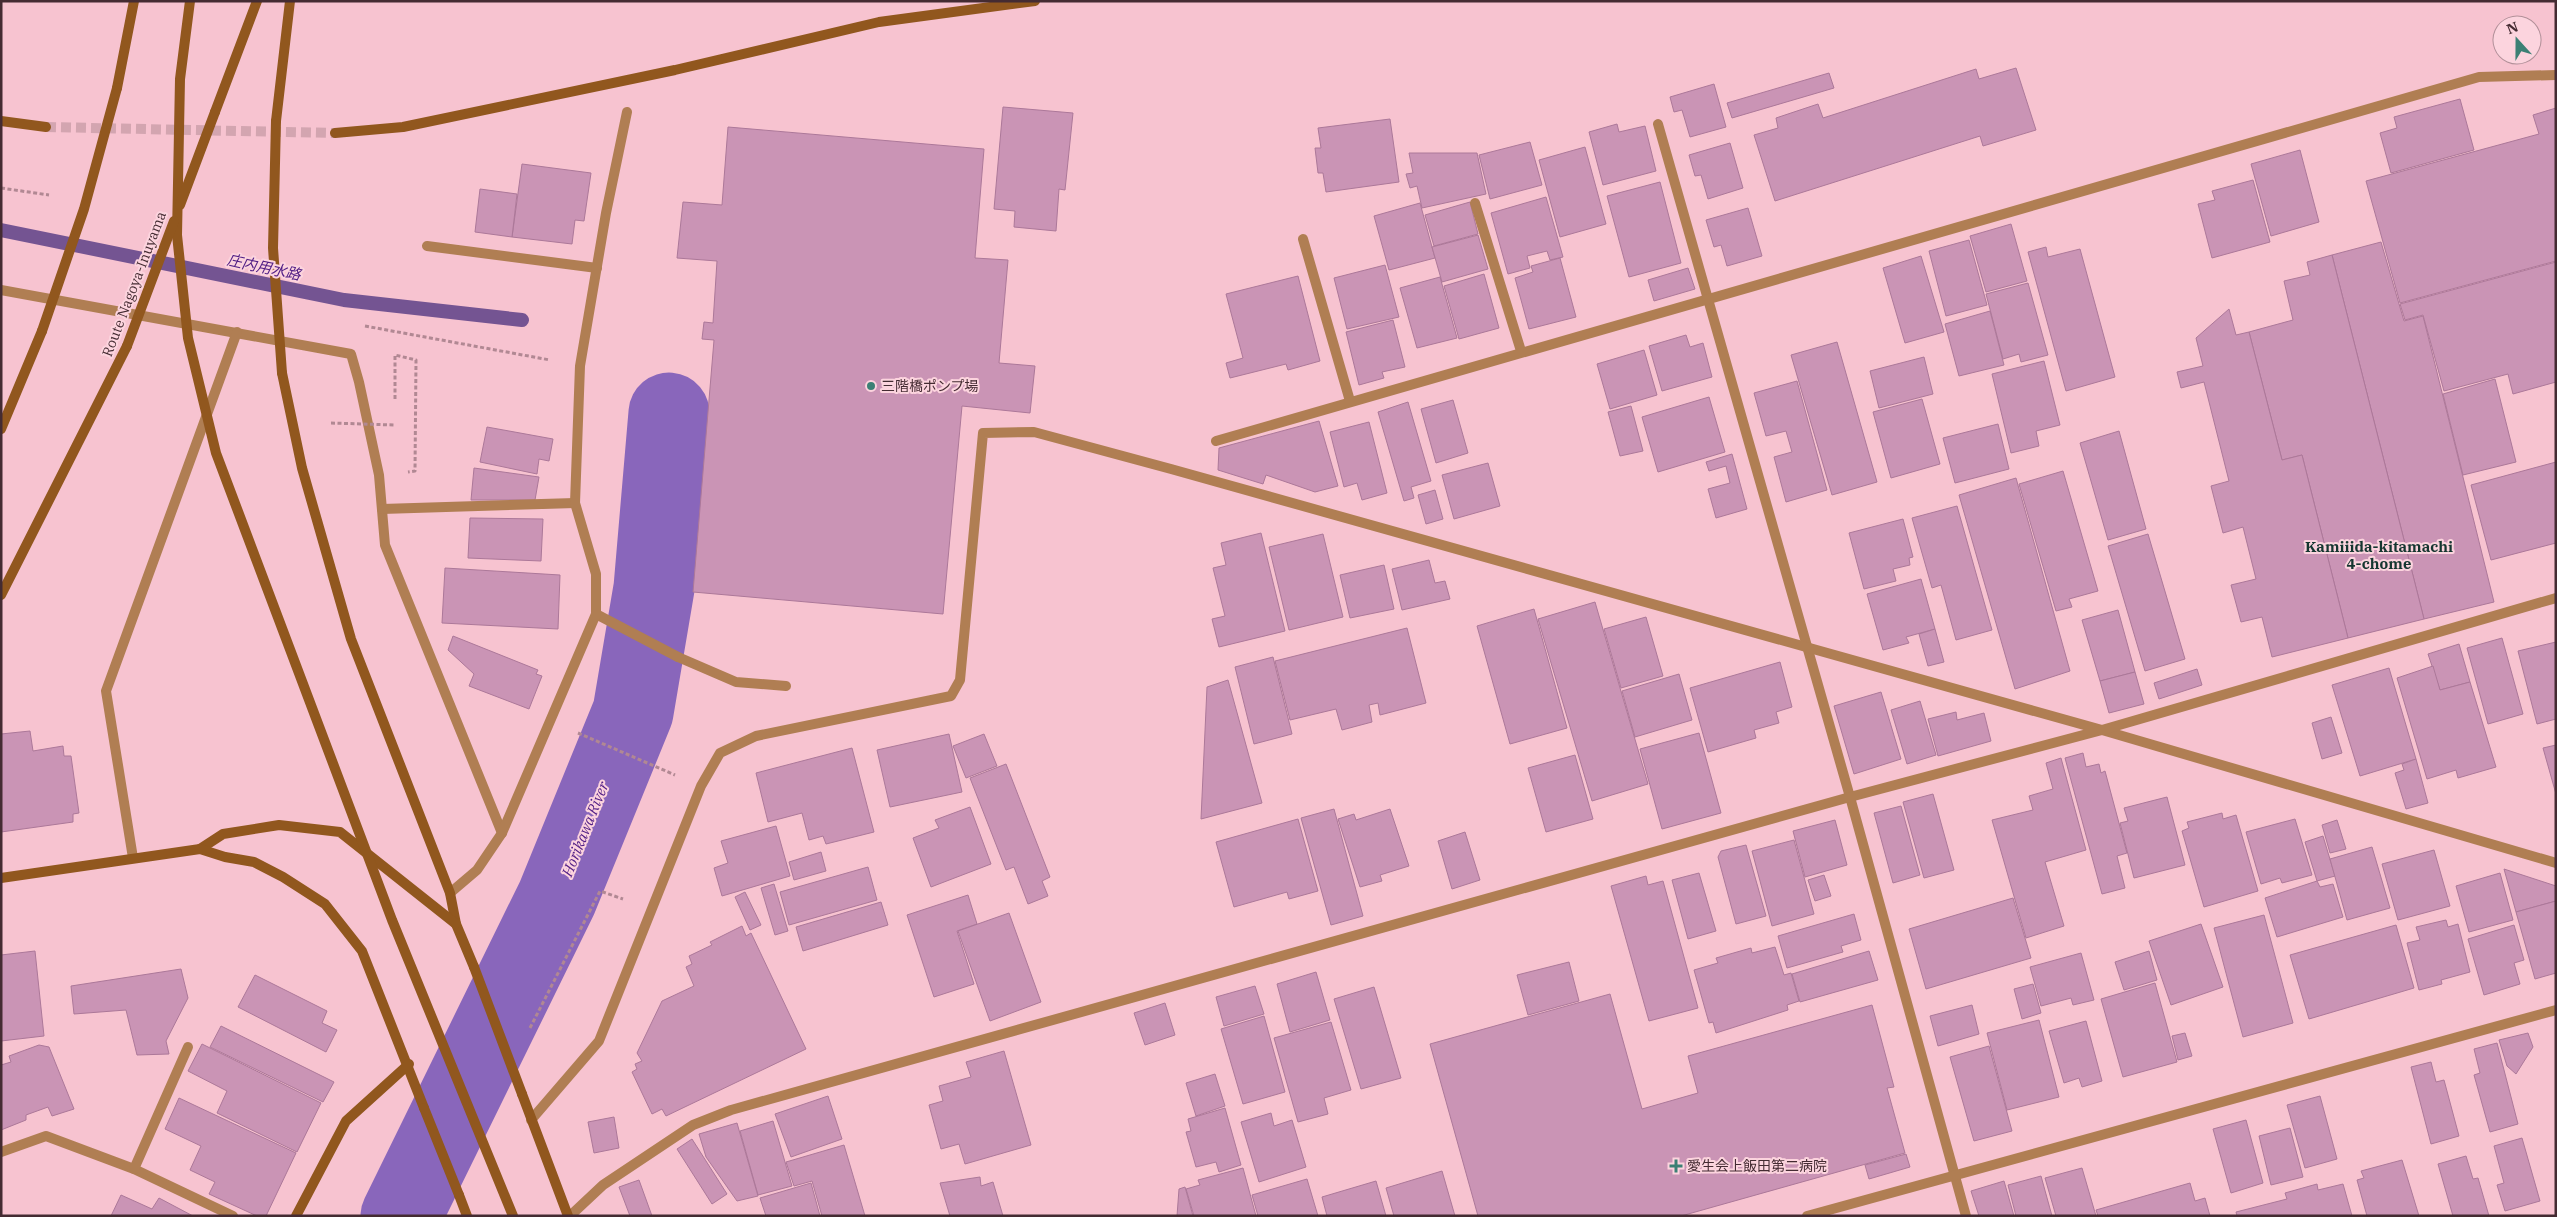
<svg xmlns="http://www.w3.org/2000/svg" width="2557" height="1217" viewBox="0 0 2557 1217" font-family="'IBM Plex Serif','Noto Sans JP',serif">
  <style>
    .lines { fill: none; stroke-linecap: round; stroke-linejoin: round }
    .stream { stroke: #745492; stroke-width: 14 }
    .river { stroke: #8966bb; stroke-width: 81 }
    .building { fill: #ca94b5; stroke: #ac7899 }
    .secondary-tunnel { stroke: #d3a5b0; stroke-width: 10; stroke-dasharray: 10 5; stroke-linecap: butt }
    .path { stroke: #b18893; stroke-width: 3; stroke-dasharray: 4 2.5; stroke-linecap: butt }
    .lane { stroke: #b07e53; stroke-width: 10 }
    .street { stroke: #b07e53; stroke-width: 10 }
    .secondary { stroke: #91571e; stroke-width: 10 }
    .path-bridge { stroke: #b18893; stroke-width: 3; stroke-dasharray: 4 2.5; stroke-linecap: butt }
    .secondary-bridge { stroke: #91571e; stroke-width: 10 }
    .poi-dot { fill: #3c8075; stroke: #fcd4de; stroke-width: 2 }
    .labels { text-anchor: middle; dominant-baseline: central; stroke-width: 4; stroke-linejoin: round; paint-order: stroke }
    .street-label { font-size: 14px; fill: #442b32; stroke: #fcd4de }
    .poi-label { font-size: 14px; fill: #442b32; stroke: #fcd4de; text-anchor: start }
    .water-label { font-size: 15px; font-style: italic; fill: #532086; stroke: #fcd4de }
    .neighbourhood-label { font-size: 15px; font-weight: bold; fill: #153630; stroke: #fcd4de }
  </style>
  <rect width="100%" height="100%" fill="#f7c3d0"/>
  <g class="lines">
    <polyline class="stream" points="1,230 344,300 522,320"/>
    <polyline class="river" points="401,1216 557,898 633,712 654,588 669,413"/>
  </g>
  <g class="building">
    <polygon points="2016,68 2036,130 1983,146 1980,136 1775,201 1754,135 1778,128 1776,118 1818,104 1823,118 1976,69 1979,79"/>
    <polygon points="1829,73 1834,88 1732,118 1727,103"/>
    <polygon points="1714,84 1726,127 1690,137 1682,110 1674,112 1670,97"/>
    <polygon points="2460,99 2474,150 2391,173 2380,133 2397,128 2394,117"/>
    <polygon points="1003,107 1073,113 1065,190 1059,189 1056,231 1014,227 1015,211 994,209"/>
    <polygon points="2556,108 2556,261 2400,303 2366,181 2539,134 2533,115"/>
    <polygon points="1390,119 1399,182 1326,192 1323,173 1318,173 1315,148 1321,148 1318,128"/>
    <polygon points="1617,124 1619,132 1645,126 1656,171 1603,185 1589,132"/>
    <polygon points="728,127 984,149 975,258 1008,260 999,363 1035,366 1030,413 962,406 943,614 693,592 714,340 702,339 704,322 713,323 717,261 677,258 683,202 722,205"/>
    <polygon points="1530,142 1542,185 1490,199 1479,155"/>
    <polygon points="1730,143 1743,188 1708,199 1701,175 1695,176 1689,155"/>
    <polygon points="1585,147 1606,224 1560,237 1539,160"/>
    <polygon points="2300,150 2319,222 2271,236 2251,164"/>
    <polygon points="1409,153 1477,153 1486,194 1422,208 1417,186 1410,188 1406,174 1413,173"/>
    <polygon points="522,164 591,173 584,221 575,220 572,244 512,237"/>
    <polygon points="2253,180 2270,242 2212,258 2198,204 2215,200 2212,191"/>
    <polygon points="1660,182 1681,263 1629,277 1607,196"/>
    <polygon points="480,189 517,194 512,237 475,232"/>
    <polygon points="1546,197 1563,257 1550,260 1547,251 1527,256 1530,268 1508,274 1491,213"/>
    <polygon points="1470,202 1478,234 1434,246 1425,215"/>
    <polygon points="1420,203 1435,258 1389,270 1374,216"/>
    <polygon points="1748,208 1762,256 1727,266 1721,245 1714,247 1706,220"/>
    <polygon points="2011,224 2027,281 1986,292 1970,236"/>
    <polygon points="1478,235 1488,269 1442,282 1432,247"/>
    <polygon points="1969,240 1987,305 1946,316 1929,251"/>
    <polygon points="2381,242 2404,321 2423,316 2494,602 2424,619 2332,255"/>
    <polygon points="2046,247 2048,257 2080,249 2115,377 2066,391 2028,252"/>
    <polygon points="2332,255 2424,619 2348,638 2302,455 2282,460 2249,332 2293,320 2284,281 2310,275 2307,262"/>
    <polygon points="1921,256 1944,332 1905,343 1883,268"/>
    <polygon points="1560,258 1576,317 1529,329 1515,278 1533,272 1531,266"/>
    <polygon points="2556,262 2556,382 2513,394 2508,374 2444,391 2423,315 2405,320 2400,304"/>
    <polygon points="1385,265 1399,317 1347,329 1334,278"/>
    <polygon points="1688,268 1695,289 1654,301 1648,280"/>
    <polygon points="1484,274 1499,328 1459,339 1444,286"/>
    <polygon points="1298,276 1320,361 1288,370 1286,364 1230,378 1226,363 1243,358 1226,294"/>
    <polygon points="1440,277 1457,338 1417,348 1400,288"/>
    <polygon points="2028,283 2048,355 2021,362 2019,354 2003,359 1986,294"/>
    <polygon points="2229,309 2236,335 2249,332 2282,460 2302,455 2348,638 2272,657 2262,617 2241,622 2231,585 2256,579 2243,527 2223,533 2211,486 2229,481 2204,382 2181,388 2177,372 2203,366 2196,338"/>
    <polygon points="1990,311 2004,365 1959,376 1945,324"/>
    <polygon points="1393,320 1405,367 1382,372 1384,378 1359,385 1346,332"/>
    <polygon points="1686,335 1690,347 1703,343 1712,377 1662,391 1649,346"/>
    <polygon points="1837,342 1877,482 1832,495 1791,355"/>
    <polygon points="1644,350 1657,395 1610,409 1597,364"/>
    <polygon points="1924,357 1933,394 1879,408 1870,371"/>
    <polygon points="2044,361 2060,425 2036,431 2039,446 2011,453 1992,374"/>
    <polygon points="2495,379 2516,462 2463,475 2443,394"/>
    <polygon points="1797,381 1827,490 1786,502 1774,457 1792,452 1786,431 1766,436 1754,393"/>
    <polygon points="1709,397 1725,452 1658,472 1642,417"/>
    <polygon points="1922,399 1940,464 1891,478 1873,412"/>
    <polygon points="1453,400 1468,453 1436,463 1421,409"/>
    <polygon points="1408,402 1431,481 1411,487 1414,498 1404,501 1378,412"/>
    <polygon points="1631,406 1643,451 1620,456 1608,412"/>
    <polygon points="1319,421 1338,486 1315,492 1266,475 1263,484 1218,470 1219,448"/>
    <polygon points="1369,422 1387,493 1362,500 1357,483 1344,487 1330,432"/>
    <polygon points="1998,424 2009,469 1955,483 1943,438"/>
    <polygon points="487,427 553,439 549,461 539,459 537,474 480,462"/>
    <polygon points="2119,431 2146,529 2108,540 2080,443"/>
    <polygon points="1732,454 1747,509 1716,518 1708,489 1730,483 1726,466 1709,471 1706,462"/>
    <polygon points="2556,462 2556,543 2491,560 2471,485"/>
    <polygon points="1488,463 1500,506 1454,519 1442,475"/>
    <polygon points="474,468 539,477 535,500 471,500"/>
    <polygon points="2063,471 2098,591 2069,599 2072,607 2056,611 2019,484"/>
    <polygon points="2016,478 2070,671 2015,689 1959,495"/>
    <polygon points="1435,490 1443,519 1426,524 1418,495"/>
    <polygon points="1957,506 1992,630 1956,640 1941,585 1932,588 1912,518"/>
    <polygon points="470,518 543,519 541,561 468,558"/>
    <polygon points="1903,519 1913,557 1909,558 1910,565 1893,569 1896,581 1864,589 1849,533"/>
    <polygon points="1261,533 1285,631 1219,647 1212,619 1225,616 1213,568 1226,565 1221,543"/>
    <polygon points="1323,534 1343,617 1289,630 1269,547"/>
    <polygon points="2148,534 2185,659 2145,671 2108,546"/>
    <polygon points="1429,560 1435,583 1445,581 1450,599 1402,610 1392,569"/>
    <polygon points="1384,565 1394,609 1350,618 1340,575"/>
    <polygon points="445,568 560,575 558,629 442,623"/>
    <polygon points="1921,579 1935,629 1906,637 1909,643 1883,650 1867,594"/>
    <polygon points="1595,602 1648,784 1592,801 1538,619"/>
    <polygon points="1534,609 1567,728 1510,744 1477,626"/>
    <polygon points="2118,610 2135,672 2100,681 2082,620"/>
    <polygon points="1646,617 1663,676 1621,688 1604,629"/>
    <polygon points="1407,628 1426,703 1380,715 1378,703 1369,705 1372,722 1342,730 1336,709 1290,720 1275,661"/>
    <polygon points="1935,629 1944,662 1928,666 1919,634"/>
    <polygon points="453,636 538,670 536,674 542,676 529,709 469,686 474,674 448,650"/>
    <polygon points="2502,638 2523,714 2488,724 2467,648"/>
    <polygon points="2556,642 2556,719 2537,724 2518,651"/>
    <polygon points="2459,644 2470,682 2440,690 2428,654"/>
    <polygon points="1273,657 1292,734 1254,744 1235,667"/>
    <polygon points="1780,662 1792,707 1776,712 1779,723 1754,730 1756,738 1708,752 1690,688"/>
    <polygon points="2433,666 2440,690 2470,682 2496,767 2458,778 2456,770 2427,779 2397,678"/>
    <polygon points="2389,668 2416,759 2360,776 2332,685"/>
    <polygon points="2197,669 2202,685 2159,699 2154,683"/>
    <polygon points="2135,672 2144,704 2109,713 2100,681"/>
    <polygon points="1679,674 1692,720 1635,737 1622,691"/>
    <polygon points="1228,680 1262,803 1201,819 1207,687"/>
    <polygon points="1881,692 1901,759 1854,774 1834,706"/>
    <polygon points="1920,701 1936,755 1907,764 1891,710"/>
    <polygon points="1956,712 1957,720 1984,713 1991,741 1938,756 1928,719"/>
    <polygon points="2331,717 2342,753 2322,759 2312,723"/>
    <polygon points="30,731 33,751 63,746 64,756 71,756 79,813 73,814 73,822 1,832 1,734"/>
    <polygon points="1699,733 1721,813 1662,829 1640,749"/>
    <polygon points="949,734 962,792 890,807 877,750"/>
    <polygon points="984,734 997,766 966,778 953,746"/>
    <polygon points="2556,745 2556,794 2543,748"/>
    <polygon points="852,748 874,832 826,844 823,836 809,840 802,813 768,822 756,773"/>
    <polygon points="2083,753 2086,767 2099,764 2101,773 2105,771 2127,853 2117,856 2125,888 2102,894 2065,758"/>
    <polygon points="1575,755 1593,819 1546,832 1528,768"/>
    <polygon points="2061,758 2086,850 2045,862 2064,926 2026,938 1992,820 2033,810 2029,796 2053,789 2046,763"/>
    <polygon points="2416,759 2428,803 2406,809 2395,773 2404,770 2402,764"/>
    <polygon points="1006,764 1050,877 1042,881 1048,896 1028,904 1014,867 1006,870 970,778"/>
    <polygon points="1933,794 1954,870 1924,878 1903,802"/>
    <polygon points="2167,797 2185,865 2134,878 2120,823 2128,821 2124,808"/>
    <polygon points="1901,806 1920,875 1893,883 1874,813"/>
    <polygon points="970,807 991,864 931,887 913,838 939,828 935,820"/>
    <polygon points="1334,809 1363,916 1331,925 1301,818"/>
    <polygon points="1390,809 1409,866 1380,875 1382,881 1360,887 1338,819 1354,814 1356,820"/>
    <polygon points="2222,813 2223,819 2236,815 2258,891 2204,907 2182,831 2189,828 2187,822"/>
    <polygon points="1298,819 1318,891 1289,899 1287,892 1234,907 1216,842"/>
    <polygon points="2295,819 2312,875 2282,883 2280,878 2261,884 2246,832"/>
    <polygon points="1835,820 1847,865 1805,877 1793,831"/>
    <polygon points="2337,820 2346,849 2330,853 2322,825"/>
    <polygon points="776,826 790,876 722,896 714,868 728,863 721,841"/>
    <polygon points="1465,832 1480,880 1452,889 1438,841"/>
    <polygon points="2323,836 2335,876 2317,881 2305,842"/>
    <polygon points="1794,840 1814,914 1772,926 1752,851"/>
    <polygon points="1746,845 1766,916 1736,924 1718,857 1721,851"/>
    <polygon points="2372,847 2390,908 2347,920 2330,859"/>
    <polygon points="2434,850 2450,906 2398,920 2382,864"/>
    <polygon points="821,852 826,871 794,880 789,862"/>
    <polygon points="868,867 877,900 789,925 780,892"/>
    <polygon points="2504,869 2556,886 2556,901 2516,912"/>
    <polygon points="1699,873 1716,931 1688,939 1672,880"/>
    <polygon points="2500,873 2513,920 2469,932 2456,886"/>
    <polygon points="1824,875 1831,896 1815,901 1808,880"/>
    <polygon points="1646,876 1648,885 1663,881 1698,1008 1649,1021 1611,886"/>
    <polygon points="2317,881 2320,887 2333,884 2343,917 2277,937 2265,898"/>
    <polygon points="774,884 788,931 775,935 761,888"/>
    <polygon points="745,892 761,925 750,930 735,897"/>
    <polygon points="968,895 977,924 957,931 974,984 934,997 907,915"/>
    <polygon points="2013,898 2031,958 1926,989 1909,929"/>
    <polygon points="2556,901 2556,973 2535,979 2516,912"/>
    <polygon points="881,902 888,925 803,951 796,927"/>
    <polygon points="1009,913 1041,1002 990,1021 958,931"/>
    <polygon points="1854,914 1861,940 1841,946 1843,952 1787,968 1778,936"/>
    <polygon points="2264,915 2293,1023 2243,1037 2214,928"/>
    <polygon points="2446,920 2448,927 2458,924 2470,972 2441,980 2442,984 2419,990 2407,943 2420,940 2416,927"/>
    <polygon points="2201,924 2223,987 2171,1005 2149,941"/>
    <polygon points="2396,925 2414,988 2309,1019 2290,955"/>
    <polygon points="2514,925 2524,960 2514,963 2520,984 2484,995 2468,939"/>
    <polygon points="742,926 746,936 751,933 806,1049 666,1116 662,1109 652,1114 632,1072 637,1069 635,1064 642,1061 637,1053 662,1001 694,986 686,967 692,964 689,956 712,945 710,942"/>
    <polygon points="1775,947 1784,975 1791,973 1799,1001 1787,1005 1788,1010 1716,1033 1713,1022 1709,1023 1694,970 1718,963 1716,958 1751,948 1752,953"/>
    <polygon points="35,951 44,1036 1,1041 1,955"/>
    <polygon points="1869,951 1878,980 1800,1002 1792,974"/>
    <polygon points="2149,951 2157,980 2124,990 2115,962"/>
    <polygon points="2081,953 2094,1000 2073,1005 2071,998 2041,1006 2030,967"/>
    <polygon points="1569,962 1579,1001 1528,1015 1517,975"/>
    <polygon points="181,969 188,998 166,1041 169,1054 137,1055 126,1010 74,1014 71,986"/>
    <polygon points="1316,972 1330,1020 1290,1032 1277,984"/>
    <polygon points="255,975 327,1011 322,1023 337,1030 326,1052 238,1007"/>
    <polygon points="2155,983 2177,1062 2123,1077 2101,999"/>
    <polygon points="2033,984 2041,1013 2022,1019 2014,989"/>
    <polygon points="1255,986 1264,1014 1224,1026 1216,997"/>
    <polygon points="1374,987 1401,1078 1361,1089 1334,999"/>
    <polygon points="1610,994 1642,1109 1698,1093 1688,1056 1872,1005 1894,1087 1887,1088 1905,1153 1681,1216 1478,1216 1430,1044"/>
    <polygon points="1165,1003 1175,1035 1145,1045 1134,1013"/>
    <polygon points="1972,1005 1979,1034 1938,1046 1930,1016"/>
    <polygon points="1264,1016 1285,1092 1243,1104 1221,1029"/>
    <polygon points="2039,1020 2059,1097 2007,1110 1987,1033"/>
    <polygon points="2086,1021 2102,1081 2082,1087 2079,1078 2064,1083 2049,1031"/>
    <polygon points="1331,1022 1351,1090 1324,1098 1328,1114 1298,1122 1274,1038"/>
    <polygon points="221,1026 334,1082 323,1102 210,1047"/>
    <polygon points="2185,1033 2192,1056 2178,1060 2172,1036"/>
    <polygon points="2528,1033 2533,1047 2516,1074 2507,1066 2499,1040"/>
    <polygon points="2497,1043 2518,1124 2490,1132 2474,1075 2480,1073 2474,1049"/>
    <polygon points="202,1044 321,1103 297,1152 217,1113 227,1091 188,1071"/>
    <polygon points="39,1045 49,1047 74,1109 52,1116 48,1107 26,1115 26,1120 1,1130 1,1065 11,1062 9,1056"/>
    <polygon points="1989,1046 2012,1131 1974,1141 1950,1057"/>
    <polygon points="1004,1051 1031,1145 965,1164 959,1144 941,1149 929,1105 943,1101 939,1086 971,1077 966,1062"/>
    <polygon points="2431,1062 2436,1082 2444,1080 2459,1136 2431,1144 2411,1067"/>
    <polygon points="1215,1074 1225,1106 1196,1116 1186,1083"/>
    <polygon points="828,1096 842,1139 791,1157 775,1114"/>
    <polygon points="2320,1096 2337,1159 2305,1168 2287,1105"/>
    <polygon points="179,1098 296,1153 266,1216 257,1216 209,1194 215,1182 190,1170 201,1146 165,1129"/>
    <polygon points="1225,1108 1241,1165 1219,1172 1216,1162 1196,1167 1186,1132 1191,1131 1188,1119"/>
    <polygon points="1271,1113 1274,1126 1292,1120 1306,1167 1259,1182 1241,1122"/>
    <polygon points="614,1117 619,1148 594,1153 588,1122"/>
    <polygon points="2246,1120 2263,1183 2231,1193 2213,1129"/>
    <polygon points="773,1121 792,1186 758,1195 740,1131"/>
    <polygon points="737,1123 758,1196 737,1201 706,1157 699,1134"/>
    <polygon points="2290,1128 2303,1177 2271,1185 2259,1136"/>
    <polygon points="2522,1138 2540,1201 2505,1211 2497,1185 2504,1183 2494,1146"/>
    <polygon points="692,1139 727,1194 712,1204 677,1149"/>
    <polygon points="844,1145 865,1216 822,1216 812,1181 794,1186 786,1162"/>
    <polygon points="1906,1154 1910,1167 1869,1179 1865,1165"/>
    <polygon points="2466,1156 2473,1179 2478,1178 2489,1216 2453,1216 2438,1164"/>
    <polygon points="2402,1160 2419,1216 2367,1216 2357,1180 2364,1178 2361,1171"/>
    <polygon points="1243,1168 1256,1216 1194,1216 1186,1189 1200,1185 1198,1180"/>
    <polygon points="2082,1168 2096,1216 2056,1216 2045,1178"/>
    <polygon points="1442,1171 1455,1216 1394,1216 1386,1188"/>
    <polygon points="2041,1176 2052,1216 2016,1216 2008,1185"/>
    <polygon points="980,1177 981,1186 993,1182 1003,1216 950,1216 940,1183"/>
    <polygon points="1307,1179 1318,1216 1258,1216 1252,1195"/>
    <polygon points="639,1180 652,1216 630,1216 619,1187"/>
    <polygon points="1376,1181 1386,1216 1327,1216 1322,1197"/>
    <polygon points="2004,1181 2014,1216 1979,1216 1971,1191"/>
    <polygon points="811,1183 820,1216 766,1216 760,1198"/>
    <polygon points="2190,1183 2195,1201 2205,1198 2210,1216 2098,1216 2096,1210"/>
    <polygon points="2317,1184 2318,1190 2343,1184 2352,1216 2237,1216 2236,1212 2287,1199 2285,1193"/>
    <polygon points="1185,1187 1193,1216 1177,1216 1179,1189"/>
    <polygon points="121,1195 152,1209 159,1198 193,1216 111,1216"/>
  </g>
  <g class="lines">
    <polyline class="secondary-tunnel" points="46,127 335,133"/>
    <g class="path">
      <polyline points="1,188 49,195"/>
      <polyline points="365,326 550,360"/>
      <polyline points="395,399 395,355 416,360 415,471 408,472"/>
      <polyline points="578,733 675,775"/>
      <polyline points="530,1028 600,891 623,899"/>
    </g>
    <polyline class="lane" points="678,657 736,682 786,686"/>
    <g class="street">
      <polyline points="1658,124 1850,797 1966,1216"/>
      <polyline points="1475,203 1521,351"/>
      <polyline points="1303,239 1350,401"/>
      <polyline points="427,246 597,268"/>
      <polyline points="1,290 351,354 359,382 379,475 385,545 502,833"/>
      <polyline points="1216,441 2479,77 2556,75"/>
      <polyline points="382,509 575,503"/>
      <polyline points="596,614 678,657"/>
      <polyline points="133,858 106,691 237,332"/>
      <polyline points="450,893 477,870 502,833 596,614 596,574 575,503 580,366 606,213 627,112"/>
      <polyline points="531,1120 599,1041 701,786 720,753 756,736 951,696 960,680 983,433 1034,432 1171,469 2102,730 2556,863"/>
      <polyline points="1,1152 46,1136 134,1169 233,1216"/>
      <polyline points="134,1169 188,1047"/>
      <polyline points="570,1216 603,1185 693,1125 731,1110 1850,797 2102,730 2556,598"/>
      <polyline points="1807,1216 2556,1010"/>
    </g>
    <g class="secondary">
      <polyline points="117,88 134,1"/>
      <polyline points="215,112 257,1"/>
      <polyline points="1,121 46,127"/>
      <polyline points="276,121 290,1"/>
      <polyline points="335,133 403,127 675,70 879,22 1035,1"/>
      <polyline points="282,373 302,468 351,639 450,893 456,924 474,967"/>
      <polyline points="1,429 42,331"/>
      <polyline points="1,595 127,346"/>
      <polyline points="200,849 223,834 279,825 340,832 456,924"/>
      <polyline points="1,878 200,849 225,857 254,862 283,877 325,904 362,951 424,1108"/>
      <polyline points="522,1094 568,1216"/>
      <polyline points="459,1195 467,1216"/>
      <polyline points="296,1216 346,1121 409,1064"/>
    </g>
    <polyline class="path-bridge" points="331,423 394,425"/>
    <g class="secondary-bridge">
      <polyline points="190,1 180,79 177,235 188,338 216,453 392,920 513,1216"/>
      <polyline points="276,121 273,248 282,373"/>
      <polyline points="180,205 215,112"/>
      <polyline points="42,331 84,209 117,88"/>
      <polyline points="127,346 174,221"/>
      <polyline points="474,967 522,1094"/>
      <polyline points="424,1108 459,1195"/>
    </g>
  </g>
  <g class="poi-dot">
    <circle cx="871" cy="386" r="5"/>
    <path d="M1673.5 1158.5h5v5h5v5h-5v5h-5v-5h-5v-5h5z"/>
  </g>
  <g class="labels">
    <g class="street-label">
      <text transform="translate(134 284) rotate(-69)">Route Nagoya-Inuyama</text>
    </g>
    <g class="poi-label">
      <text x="881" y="386">三階橋ポンプ場</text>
      <text x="1687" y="1166">愛生会上飯田第二病院</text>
    </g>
    <g class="water-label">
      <text transform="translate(264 267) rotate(12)">庄内用水路</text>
      <text transform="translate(585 829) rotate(-68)">Horikawa River</text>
    </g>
    <g class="neighbourhood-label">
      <text x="2379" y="546">Kamiiida-kitamachi<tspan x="2379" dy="17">4-chome</tspan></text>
    </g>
  </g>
  <rect width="2557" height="1217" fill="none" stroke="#442b32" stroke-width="5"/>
  <g transform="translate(2517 40) rotate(339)"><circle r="24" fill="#fcd4de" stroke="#b29099"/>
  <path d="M0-4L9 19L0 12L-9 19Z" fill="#3c8075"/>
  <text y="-8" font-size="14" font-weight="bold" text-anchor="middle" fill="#442b32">N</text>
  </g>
</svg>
